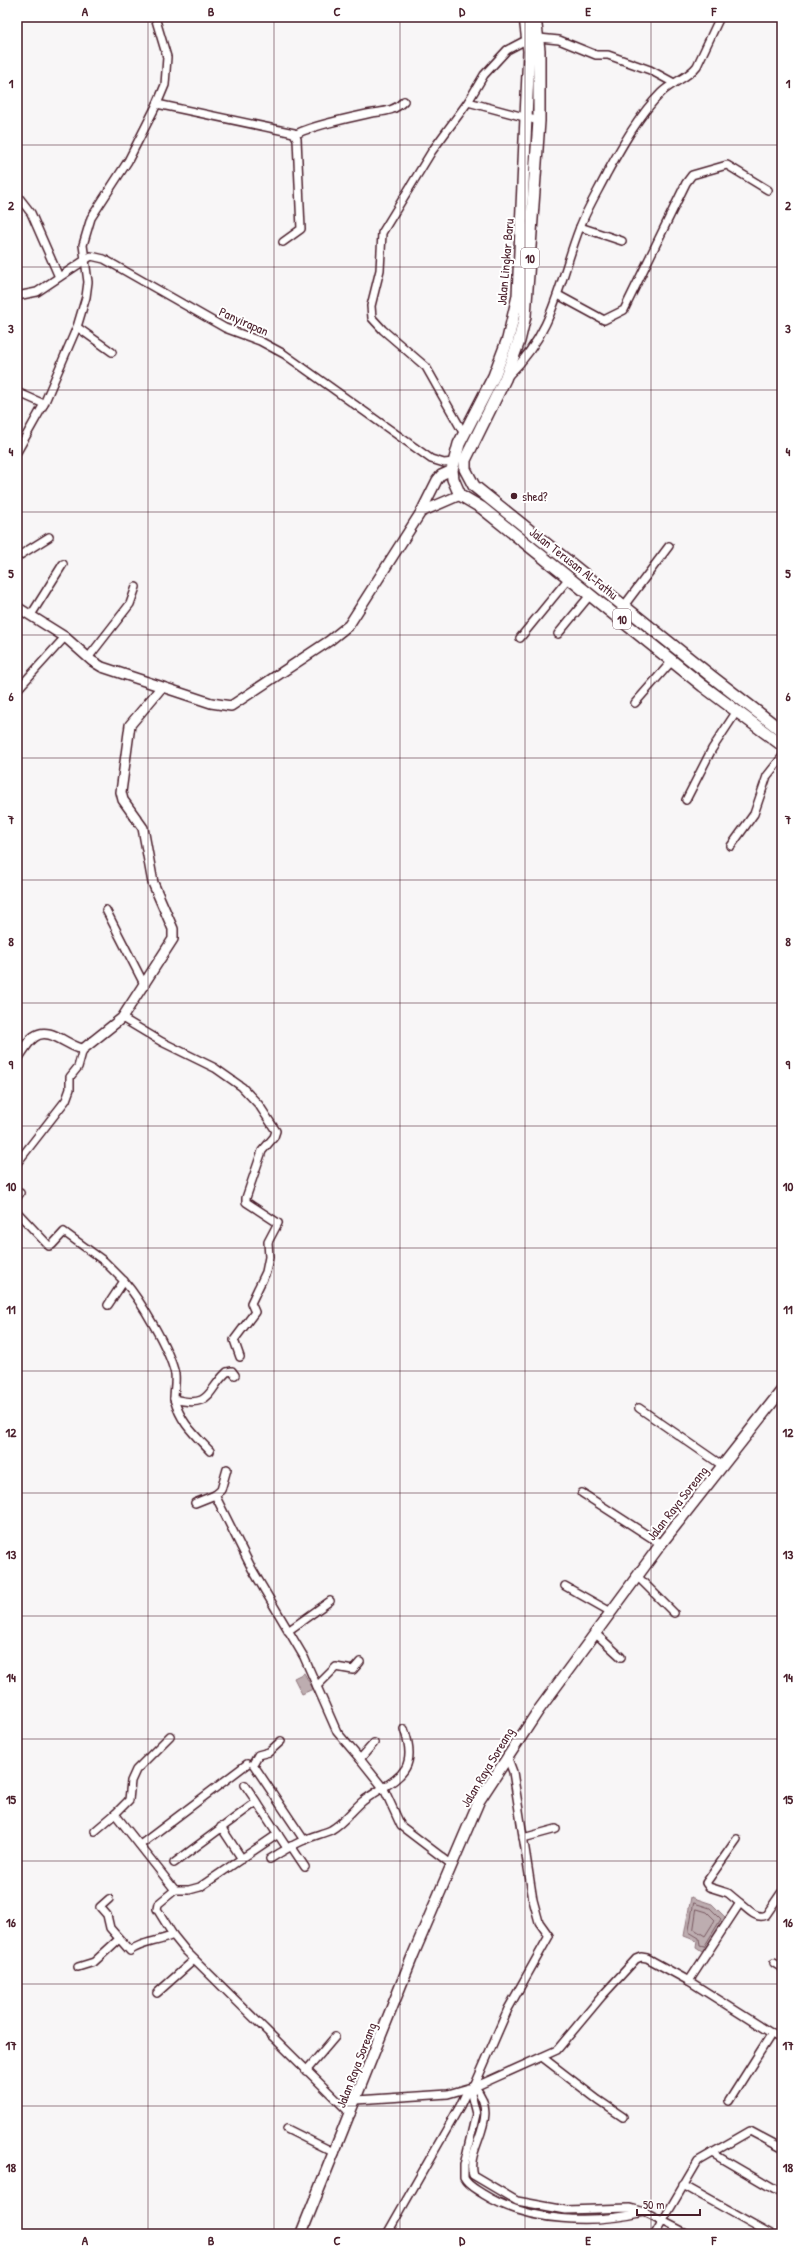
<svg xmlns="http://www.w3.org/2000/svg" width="799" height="2251" viewBox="0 0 799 2251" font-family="'Patrick Hand',sans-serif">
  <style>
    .water { fill: #bdadb0; stroke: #8f747b }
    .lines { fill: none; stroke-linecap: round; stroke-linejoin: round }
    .shore { stroke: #785860; stroke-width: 1 }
    .minor-casing { stroke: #4a1f2b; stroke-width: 10 }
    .tertiary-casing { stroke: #4a1f2b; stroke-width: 12 }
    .secondary-casing { stroke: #4a1f2b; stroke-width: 13 }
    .trunk-casing { stroke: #4a1f2b; stroke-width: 14 }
    .minor { stroke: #fff; stroke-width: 7 }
    .tertiary { stroke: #fff; stroke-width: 9 }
    .secondary { stroke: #fff; stroke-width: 10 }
    .trunk { stroke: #fff; stroke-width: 11 }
    .grid { fill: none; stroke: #4a1f2b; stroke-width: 1; stroke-opacity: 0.55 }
    .poi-dot { fill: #4a1f2b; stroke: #fff; stroke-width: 1.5 }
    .labels { text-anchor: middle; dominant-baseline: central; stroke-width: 4; stroke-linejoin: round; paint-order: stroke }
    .shield { fill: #fff; stroke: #80626b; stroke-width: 1 }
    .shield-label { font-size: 12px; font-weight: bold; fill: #4a1f2b }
    .street-label { font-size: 13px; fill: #4a1f2b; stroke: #fff }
    .poi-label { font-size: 13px; fill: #4a1f2b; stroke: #fff; text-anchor: start }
    .neatline { fill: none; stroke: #4a1f2b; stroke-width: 1.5 }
    .grid-label { font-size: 13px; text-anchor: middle; font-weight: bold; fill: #4a1f2b }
  </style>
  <rect width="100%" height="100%" fill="#f8f6f7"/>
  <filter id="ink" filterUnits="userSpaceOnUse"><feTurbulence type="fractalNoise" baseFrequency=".025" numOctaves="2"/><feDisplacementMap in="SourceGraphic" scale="8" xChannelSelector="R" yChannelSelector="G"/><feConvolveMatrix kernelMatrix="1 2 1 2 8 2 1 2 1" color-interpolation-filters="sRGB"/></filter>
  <g filter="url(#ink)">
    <g class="water">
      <polygon points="304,1673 313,1689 302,1694 294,1678"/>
      <polygon points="691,1897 712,1904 727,1919 705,1954 696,1948 697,1941 684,1936"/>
    </g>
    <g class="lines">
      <g class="shore">
        <polygon points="694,1903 710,1908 721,1919 704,1947 700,1946 699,1938 689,1932"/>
        <polygon points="697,1909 707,1912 715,1920 705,1936 694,1929"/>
      </g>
      <defs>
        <g id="minor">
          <polyline points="539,38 559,40 596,55 608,55 650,70 674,83"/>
          <polyline points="468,102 539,121"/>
          <polyline points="157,104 294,133 297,139 301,229 283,242"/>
          <path d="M295,135C304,128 353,117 367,114C381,111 393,113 404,101"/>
          <polyline points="17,195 31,213 59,277"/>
          <polyline points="580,227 622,241"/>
          <polyline points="558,295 604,320 624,310 686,183 692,175 727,165 768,190"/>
          <polyline points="17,296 37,292 91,256 104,259 225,328 260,341 284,354 431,459 444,463 454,462"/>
          <polyline points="77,327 112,352"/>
          <path d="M509,375C555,330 558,284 580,227C587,209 598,191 607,173C622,146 639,115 661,93C672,82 688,78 697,66L720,17"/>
          <polyline points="17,392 44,404"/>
          <polyline points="464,434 426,367 383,330 372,318 371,306 380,270 382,233 432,151 468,102 484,75 507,50 528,39"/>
          <polyline points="17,452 44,404 77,327 86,297 88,282 83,245 91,218 128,161 157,104 165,85 167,57 155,17"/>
          <polyline points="17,557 49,537"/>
          <polyline points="31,615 63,564"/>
          <polyline points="617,615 669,546"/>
          <polyline points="558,634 591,594"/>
          <polyline points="520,638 569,578"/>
          <polyline points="88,658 130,604 136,587"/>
          <polyline points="17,690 65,637"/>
          <polyline points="635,703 672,661"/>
          <polyline points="686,800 712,749 737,711"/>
          <polyline points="731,846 754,814 767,776 782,757"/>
          <polyline points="106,910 145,986"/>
          <polyline points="122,1018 162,1042 215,1068 242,1087 259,1105 276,1131 274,1137 262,1151 246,1198 246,1202 278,1223 268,1242 269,1257 266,1272 251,1303 255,1312 234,1340 240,1357"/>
          <polyline points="17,1163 66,1100 70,1089 70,1077 78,1067 83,1049"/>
          <polyline points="17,1197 20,1193"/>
          <polyline points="17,1212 49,1246 52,1245 64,1232 104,1261 124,1281 108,1305"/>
          <path d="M124,1281C141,1301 169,1348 175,1374C176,1382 174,1391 174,1399C212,1409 207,1390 227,1372L232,1371L235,1375"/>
          <path d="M174,1399C181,1423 193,1433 210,1451"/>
          <polyline points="639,1408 723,1466"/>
          <polyline points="582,1493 661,1544"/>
          <polyline points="215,1495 221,1490 227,1469"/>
          <polyline points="195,1503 215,1495 252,1569 304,1657 337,1732 360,1759 384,1789 401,1826 451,1864"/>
          <polyline points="637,1576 674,1613"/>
          <polyline points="565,1586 611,1612"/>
          <polyline points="288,1631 330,1601"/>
          <polyline points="595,1633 621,1657"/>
          <polyline points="317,1686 336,1667 353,1670 360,1662"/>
          <polyline points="170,1736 136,1770 131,1781 129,1800 115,1814 175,1890"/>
          <polyline points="281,1741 269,1752 258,1755 253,1764 304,1840"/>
          <path d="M507,1756L513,1772L533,1900L539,1922L549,1936L508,2009L471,2094L476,2114L464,2165V2178C468,2186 476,2189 483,2194C529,2223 594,2224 645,2212"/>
          <polyline points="360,1759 374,1743"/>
          <polyline points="245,1785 258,1804"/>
          <polyline points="221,1827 242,1859"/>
          <polyline points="95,1831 115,1814"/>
          <polyline points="278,1834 200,1887 189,1890 175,1890 158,1904 157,1909 173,1935 186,1951 351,2114"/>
          <polyline points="523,1838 556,1829"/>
          <polyline points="737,1839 706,1883 709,1887 728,1893 740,1903"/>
          <polyline points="140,1845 247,1764"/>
          <polyline points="291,1846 305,1867"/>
          <path d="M270,1859C281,1852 291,1846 302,1841C312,1836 322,1834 331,1830C344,1823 352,1810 363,1801C393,1779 421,1775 404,1729"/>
          <polyline points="174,1863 255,1803 258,1804 287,1848"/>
          <path d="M109,1899L100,1907L107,1915L110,1928L130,1951C140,1942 159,1942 173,1935"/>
          <polyline points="774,1963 782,1968"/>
          <polyline points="78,1967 94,1962 119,1939"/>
          <path d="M689,1981L740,1903C747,1908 756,1920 766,1915L781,1893"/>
          <polyline points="157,1993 194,1960"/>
          <polyline points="542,2057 598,2100 623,2117"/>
          <polyline points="306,2071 335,2037"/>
          <path d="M474,2086C503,2118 464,2149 473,2175L517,2201L566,2210L630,2208L645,2212L688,2234"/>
          <polyline points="357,2100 448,2094 479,2085 557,2050 602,1996 636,1959 641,1957 647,1958 689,1981 782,2040"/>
          <polyline points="729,2101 772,2033"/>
          <polyline points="287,2129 335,2153"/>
          <polyline points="712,2153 782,2194"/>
          <polyline points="683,2185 771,2234"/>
          <polyline points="387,2234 460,2106 468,2089"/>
          <polyline points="655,2234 698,2161 750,2131 782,2148"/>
        </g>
        <g id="tertiary">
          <polyline points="421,512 460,495"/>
          <polyline points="17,607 65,637 92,661 102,667 211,703 231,706 329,641 349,625 421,512 437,480 441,475 452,470"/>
          <path d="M17,1059C22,1052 27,1042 34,1037C49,1025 68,1047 83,1049L122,1018L173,939V929L153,883L143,828L123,800L121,792L130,725L161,688"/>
        </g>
        <polyline id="secondary" points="301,2234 413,1955 479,1801 538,1711 661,1544 782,1390"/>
        <g id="trunk">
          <polyline points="525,17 529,51 518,296 508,339 494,376 459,444 452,470 453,479 460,495 482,508 703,686 782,745"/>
          <polyline points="535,17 539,50 539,121 525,316 519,341 505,379 465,460 465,469 474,486 711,676 782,731"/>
        </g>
      </defs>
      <use href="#minor" class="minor-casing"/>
      <use href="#tertiary" class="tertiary-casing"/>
      <use href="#secondary" class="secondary-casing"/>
      <use href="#trunk" class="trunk-casing"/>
      <use href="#minor" class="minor"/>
      <use href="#tertiary" class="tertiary"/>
      <use href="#secondary" class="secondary"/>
      <use href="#trunk" class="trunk"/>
    </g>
  </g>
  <path class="grid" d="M148,17V2234M274,17V2234M400,17V2234M525,17V2234M651,17V2234M17,145H782M17,267H782M17,390H782M17,512H782M17,635H782M17,758H782M17,880H782M17,1003H782M17,1126H782M17,1248H782M17,1371H782M17,1493H782M17,1616H782M17,1739H782M17,1861H782M17,1984H782M17,2106H782"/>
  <circle class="poi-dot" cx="514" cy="496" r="4"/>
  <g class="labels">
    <g class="shield">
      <rect x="521" y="248" width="18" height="20" rx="3"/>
      <rect x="613" y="609" width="18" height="20" rx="3"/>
    </g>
    <g class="shield-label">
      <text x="530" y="258">10</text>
      <text x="622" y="619">10</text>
    </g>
    <g class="street-label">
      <text transform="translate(505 262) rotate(-85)">Jalan Lingkar Baru</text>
      <text transform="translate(244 321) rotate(24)">Panyirapan</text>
      <text transform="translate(574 563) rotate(38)">Jalan Terusan Al-Fathu</text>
      <text transform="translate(677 1503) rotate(-52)">Jalan Raya Soreang</text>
      <text transform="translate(487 1767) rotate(-59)">Jalan Raya Soreang</text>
      <text transform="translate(356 2065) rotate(-69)">Jalan Raya Soreang</text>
    </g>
    <g class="poi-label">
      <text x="522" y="496">shed?</text>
    </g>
  </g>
  <rect width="799" height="2251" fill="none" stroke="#fff" stroke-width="44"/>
  <path d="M637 2209v6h63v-6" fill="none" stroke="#4a1f2b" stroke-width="2"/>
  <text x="643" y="2209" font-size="12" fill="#4a1f2b" stroke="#ffffff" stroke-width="3" paint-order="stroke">50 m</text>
  <rect x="22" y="22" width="755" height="2207" class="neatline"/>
  <g class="grid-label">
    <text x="85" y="16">A</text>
    <text x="211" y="16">B</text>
    <text x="337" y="16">C</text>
    <text x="462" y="16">D</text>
    <text x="588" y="16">E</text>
    <text x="714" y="16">F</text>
    <text x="11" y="88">1</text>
    <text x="788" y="88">1</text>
    <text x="11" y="210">2</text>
    <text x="788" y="210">2</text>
    <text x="11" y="333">3</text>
    <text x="788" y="333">3</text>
    <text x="11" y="456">4</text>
    <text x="788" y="456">4</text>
    <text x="11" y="578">5</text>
    <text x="788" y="578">5</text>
    <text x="11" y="701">6</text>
    <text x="788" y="701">6</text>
    <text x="11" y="824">7</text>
    <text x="788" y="824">7</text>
    <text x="11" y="946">8</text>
    <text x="788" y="946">8</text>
    <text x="11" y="1069">9</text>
    <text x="788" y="1069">9</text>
    <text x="11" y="1191">10</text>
    <text x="788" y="1191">10</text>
    <text x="11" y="1314">11</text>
    <text x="788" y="1314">11</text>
    <text x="11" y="1437">12</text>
    <text x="788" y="1437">12</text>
    <text x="11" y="1559">13</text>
    <text x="788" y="1559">13</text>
    <text x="11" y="1682">14</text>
    <text x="788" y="1682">14</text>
    <text x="11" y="1804">15</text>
    <text x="788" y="1804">15</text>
    <text x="11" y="1927">16</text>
    <text x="788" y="1927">16</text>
    <text x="11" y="2050">17</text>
    <text x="788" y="2050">17</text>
    <text x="11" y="2172">18</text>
    <text x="788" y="2172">18</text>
    <text x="85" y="2245">A</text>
    <text x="211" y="2245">B</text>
    <text x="337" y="2245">C</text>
    <text x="462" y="2245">D</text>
    <text x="588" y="2245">E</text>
    <text x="714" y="2245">F</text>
  </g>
</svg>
